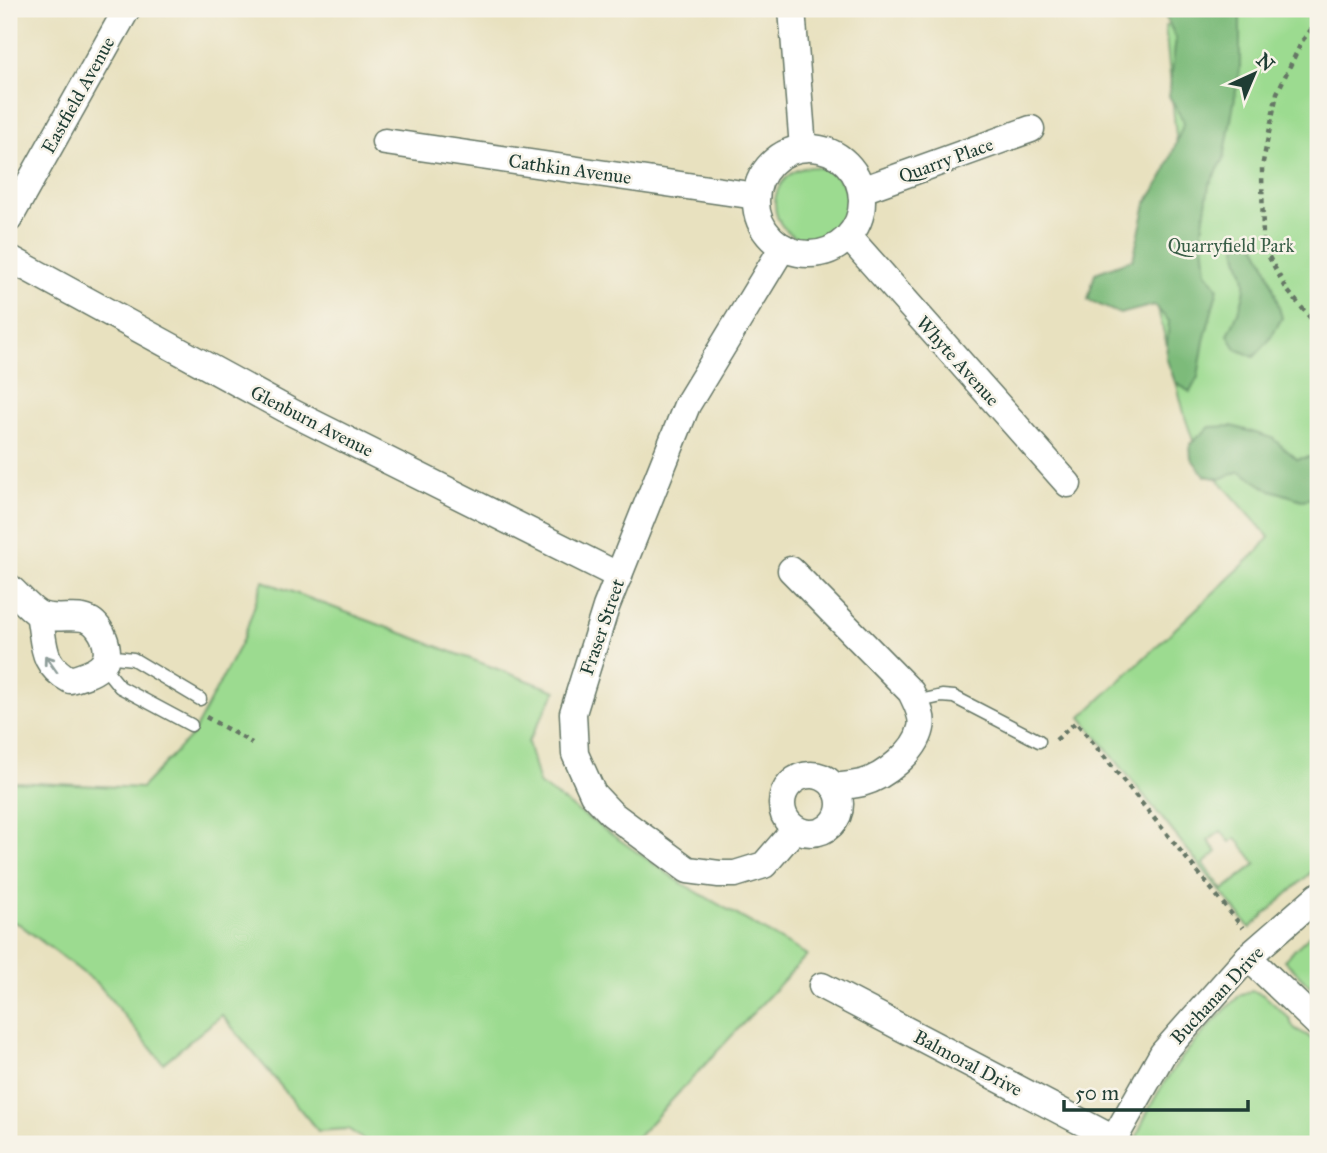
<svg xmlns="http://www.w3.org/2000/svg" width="1327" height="1153" viewBox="0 0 1327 1153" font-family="'IM FELL Great Primer',serif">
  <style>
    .green { fill: #9cdb90; stroke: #5e8c62; stroke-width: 2; fill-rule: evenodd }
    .forest { fill: #7dbb7a; stroke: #4e7c57; stroke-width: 2 }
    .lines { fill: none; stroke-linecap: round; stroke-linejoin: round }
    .lane-casing { stroke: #657665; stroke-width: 15 }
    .street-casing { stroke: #657665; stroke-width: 29 }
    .path { stroke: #657665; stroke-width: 4.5; stroke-dasharray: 5 5; stroke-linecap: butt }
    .lane { stroke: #fff; stroke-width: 12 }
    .street { stroke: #fff; stroke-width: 26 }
    .oneway { stroke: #8f9e9a }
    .labels { text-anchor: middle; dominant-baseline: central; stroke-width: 5; stroke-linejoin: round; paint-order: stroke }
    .street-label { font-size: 19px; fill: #1f3d34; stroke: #f7f3e8 }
    .park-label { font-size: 19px; fill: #385d46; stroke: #f7f3e8 }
  </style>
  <rect width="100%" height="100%" fill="#f7f3e8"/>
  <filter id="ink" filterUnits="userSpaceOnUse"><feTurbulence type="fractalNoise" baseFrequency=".0143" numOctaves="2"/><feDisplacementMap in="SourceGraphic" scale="14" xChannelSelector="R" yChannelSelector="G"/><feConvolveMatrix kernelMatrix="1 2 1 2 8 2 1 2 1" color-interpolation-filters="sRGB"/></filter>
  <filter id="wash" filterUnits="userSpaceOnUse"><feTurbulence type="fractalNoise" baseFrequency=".00686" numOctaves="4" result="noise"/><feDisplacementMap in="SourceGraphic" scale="28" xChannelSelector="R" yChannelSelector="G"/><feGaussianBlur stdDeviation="1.57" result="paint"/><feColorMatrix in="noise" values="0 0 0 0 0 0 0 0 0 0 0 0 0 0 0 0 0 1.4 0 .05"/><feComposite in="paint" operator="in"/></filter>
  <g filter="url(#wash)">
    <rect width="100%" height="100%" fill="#e8e1bf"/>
    <g class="green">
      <path d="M1201,9H1318V866L1250,928L1081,717L1259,550L1269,537L1199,458L1185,417L1139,234L1179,166L1165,26ZM1221,831L1230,842L1236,838L1256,864L1223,890L1203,864L1217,852L1208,841Z"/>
      <circle cx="812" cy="204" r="37"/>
      <polygon points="263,581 556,691 528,742 539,784 683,884 807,955 631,1144 370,1144 348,1129 318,1131 222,1015 163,1063 99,985 19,924 9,921 9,779 13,782 141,788 192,735 243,639"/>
      <polygon points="1318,927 1318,994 1284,960"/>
      <path d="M1253,991L1264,995L1290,1019C1292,1030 1298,1030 1305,1034C1310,1036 1315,1043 1318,1047V1144H1134C1156,1082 1191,1043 1237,998L1241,994Z"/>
    </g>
    <g class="forest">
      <polygon points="1162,9 1240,9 1240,69 1224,159 1209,185 1202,230 1206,272 1218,288 1204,341 1198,377 1190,392 1175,382 1166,357 1169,321 1154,305 1120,314 1088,300 1095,273 1133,259 1146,204 1164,175 1184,122 1169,96 1176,38"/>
      <path d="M1246,234C1265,250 1275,294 1282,318L1268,342L1254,357L1236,349L1228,335C1235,319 1246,299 1245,281C1243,263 1227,248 1246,234Z"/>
      <polygon points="1232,426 1272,438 1297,459 1318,456 1318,497 1302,500 1268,489 1240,471 1220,479 1205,476 1191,458 1190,444 1210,427"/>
    </g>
  </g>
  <g filter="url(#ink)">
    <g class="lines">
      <defs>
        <g id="lane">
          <polyline points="106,656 133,659 200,699"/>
          <polyline points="103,666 120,687 191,725"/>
          <polyline points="915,702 942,696 954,697 1039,741"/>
        </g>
        <g id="street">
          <polyline points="792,9 803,148"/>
          <polyline points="385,142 756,196"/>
          <circle cx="809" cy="201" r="53"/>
          <polyline points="862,190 1031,129"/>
          <polyline points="9,219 127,9"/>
          <polyline points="849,237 1068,484"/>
          <polyline points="783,247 687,405 606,607 573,713 575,754 593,794 612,814 688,870 719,874 735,874 764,865 795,829"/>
          <polyline points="9,258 293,413 619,576"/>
          <path d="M791,570L911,692C916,703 924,716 921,728C916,752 884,777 862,783C853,785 843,786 834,787"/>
          <path d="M9,587C18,595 27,606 37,613C53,623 77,612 91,621C96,624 102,632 104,638C115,667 92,674 70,680C40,664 45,644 39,614"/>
          <circle cx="811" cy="804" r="29"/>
          <polyline points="1248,957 1318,1024"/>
          <polyline points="822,986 1114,1139"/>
          <polyline points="1114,1144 1114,1139 1163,1053 1248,957 1318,896"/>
        </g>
      </defs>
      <use href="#lane" class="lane-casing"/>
      <use href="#street" class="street-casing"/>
      <g class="path">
        <polyline points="1318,21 1302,41 1277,93 1262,167 1263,246 1287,290 1318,327"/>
        <polyline points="206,717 252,743"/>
        <polyline points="1056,740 1076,722 1243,928"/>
      </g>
      <use href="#lane" class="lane"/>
      <use href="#street" class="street"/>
    </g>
    <defs><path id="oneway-shaft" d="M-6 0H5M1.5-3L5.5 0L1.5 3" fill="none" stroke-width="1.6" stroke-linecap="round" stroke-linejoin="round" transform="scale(1.75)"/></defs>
    <use class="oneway" href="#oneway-shaft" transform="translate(51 664) rotate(-125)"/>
  </g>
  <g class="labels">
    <g class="street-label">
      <text transform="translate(78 95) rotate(-61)">Eastfield Avenue</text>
      <text transform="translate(946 160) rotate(-20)">Quarry Place</text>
      <text transform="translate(570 169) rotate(8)">Cathkin Avenue</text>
      <text transform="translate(958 361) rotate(48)">Whyte Avenue</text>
      <text transform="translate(312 421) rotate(27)">Glenburn Avenue</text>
      <text transform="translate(602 627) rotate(-71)">Fraser Street</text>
      <text transform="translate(1217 995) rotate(-47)">Buchanan Drive</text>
      <text transform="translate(968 1063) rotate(28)">Balmoral Drive</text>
    </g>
    <g class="park-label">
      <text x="1231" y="245">Quarryfield Park</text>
    </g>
  </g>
  <rect width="1327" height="1153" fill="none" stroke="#f7f3e8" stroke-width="35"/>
  <g transform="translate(1254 74) rotate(44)" stroke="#f7f3e8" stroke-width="5" paint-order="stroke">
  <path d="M0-5L12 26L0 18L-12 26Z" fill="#1f3d34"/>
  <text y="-10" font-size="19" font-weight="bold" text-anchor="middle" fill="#1f3d34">N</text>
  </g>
  <path d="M1064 1100v10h184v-10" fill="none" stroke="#1f3d34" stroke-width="3.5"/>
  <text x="1075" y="1100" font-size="21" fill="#1f3d34" stroke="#f7f3e8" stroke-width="5" paint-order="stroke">50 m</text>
</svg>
